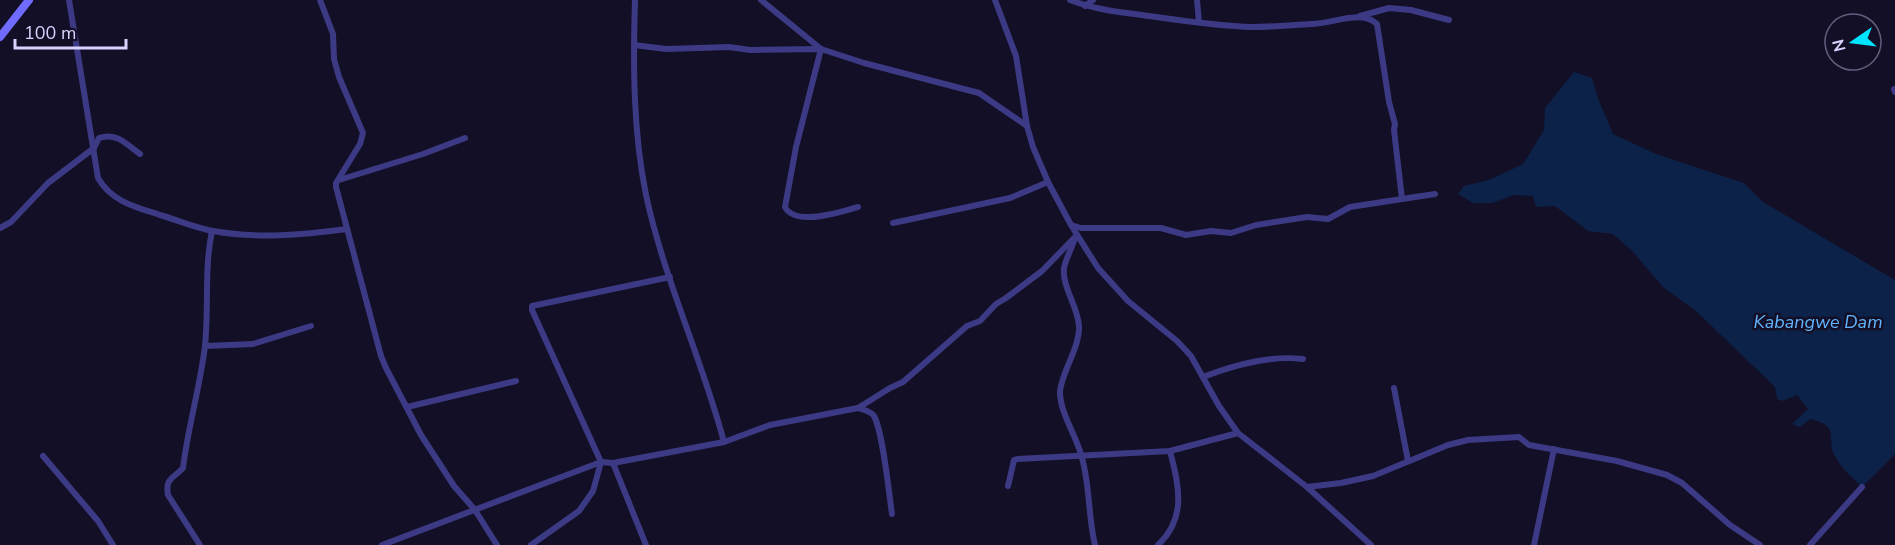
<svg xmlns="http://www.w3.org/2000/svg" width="1895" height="545" viewBox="0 0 1895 545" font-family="'Nunito Sans',sans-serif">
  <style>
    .water { fill: #0c2248 }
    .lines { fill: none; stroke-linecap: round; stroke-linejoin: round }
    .street { stroke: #3d3a85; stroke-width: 6 }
    .secondary { stroke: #6f6bff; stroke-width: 8 }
    .labels { text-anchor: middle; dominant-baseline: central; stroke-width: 5; stroke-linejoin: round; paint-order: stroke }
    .water-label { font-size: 18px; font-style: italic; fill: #62b6ff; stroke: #130f26 }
  </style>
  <rect width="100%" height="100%" fill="#130f26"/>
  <path class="water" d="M1574,72L1592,78L1599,101L1613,134L1656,154L1744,183L1763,202L1895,280V454L1862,487C1853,478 1842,469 1836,458C1824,440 1843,426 1810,419L1800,427L1792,424L1808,409L1797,395L1783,401L1777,399L1775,387L1696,311L1664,288L1632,251L1613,234L1588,231L1555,206L1536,207L1533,196L1514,195L1492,203H1473L1458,194L1464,186L1489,180L1523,164L1544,130L1545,108Z"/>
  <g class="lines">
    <g class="street">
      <path d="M69,0L98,178C112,202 136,207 160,215C177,220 195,228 213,231C258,239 302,235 347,229"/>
      <polyline points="320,0 333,34 334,59 339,77 363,133 360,144 336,183 336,187 381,356 386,368 421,435 454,486 475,510 497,545"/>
      <path d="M635,0C633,65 633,131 646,195C664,279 702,359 724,442"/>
      <polyline points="761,0 821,49 864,63 979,93 1027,126"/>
      <polyline points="995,0 1016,56 1027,126 1033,147 1048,182 1071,225 1098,268 1128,301 1177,341 1191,356 1219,406 1238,433 1307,487 1371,545"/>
      <path d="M1070,0C1093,9 1117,12 1142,15C1178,20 1215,26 1252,27C1271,27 1292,25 1311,24C1333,24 1361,9 1377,24L1389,102L1395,124L1394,130L1402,199L1350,207L1328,219L1307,217L1256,225L1231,233L1211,231L1186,235L1161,228H1081L1071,225"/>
      <polyline points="1197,0 1199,22"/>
      <polyline points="1085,6 1093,0"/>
      <polyline points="1360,16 1389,8 1411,10 1449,20"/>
      <path d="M634,45L666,49L729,47L750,50L821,49L796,147L785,207C795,227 842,212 858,207"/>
      <polyline points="1894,89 1895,92"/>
      <polyline points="339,180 423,154 465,138"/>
      <polyline points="1402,199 1435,194"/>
      <polyline points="893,223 1010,198 1048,182"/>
      <path d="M0,228L11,222L48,183L94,148L99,138C117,132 126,144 140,154"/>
      <path d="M1075,238C1072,248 1066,258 1064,268C1062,287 1078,307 1079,326C1080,348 1060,375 1060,393C1061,416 1077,436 1082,458C1090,486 1088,516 1095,545"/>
      <polyline points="205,346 253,344 311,326"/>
      <path d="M1203,377C1234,365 1270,355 1303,359"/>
      <polyline points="1394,388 1408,461"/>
      <polyline points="407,407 516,381"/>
      <path d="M858,408C864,410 871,411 874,416C883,432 889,494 892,514"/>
      <polyline points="43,456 98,521 113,545"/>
      <polyline points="613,463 646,545"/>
      <polyline points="1008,486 1014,460 1017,459 1170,451 1238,433"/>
      <polyline points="1307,487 1341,483 1373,476 1448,445 1468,440 1519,437 1529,445 1617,461 1667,475 1682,483 1730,525 1760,545"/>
      <path d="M200,545L168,495C165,478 173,479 183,468C188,427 200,387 205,346C209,307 204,269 212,231"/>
      <polyline points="382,545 601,462 613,463 724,442 770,425 858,408 890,388 903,382 967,326 980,321 996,304 1006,298 1042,271 1077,235"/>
      <polyline points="531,545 579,511 593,491 601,462 532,310 532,306 670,277"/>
      <path d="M1158,545C1187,518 1179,486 1170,451"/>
      <polyline points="1534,545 1554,449"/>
      <polyline points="1810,545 1862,487"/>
    </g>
    <polyline class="secondary" points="0,37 29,0"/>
  </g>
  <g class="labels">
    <g class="water-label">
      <text x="1818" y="322">Kabangwe Dam</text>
    </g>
  </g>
  <g transform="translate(1853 42) rotate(256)"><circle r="28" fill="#130f26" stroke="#625e7d" stroke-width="1.5"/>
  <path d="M0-4.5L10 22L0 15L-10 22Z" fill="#00e5ff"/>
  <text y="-9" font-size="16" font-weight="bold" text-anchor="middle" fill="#d9d4ff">N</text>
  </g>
  <path d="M15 39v9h111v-9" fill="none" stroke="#d9d4ff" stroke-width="3"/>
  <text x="24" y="39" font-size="18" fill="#d9d4ff" stroke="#130f26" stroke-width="4.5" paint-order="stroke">100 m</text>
</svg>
